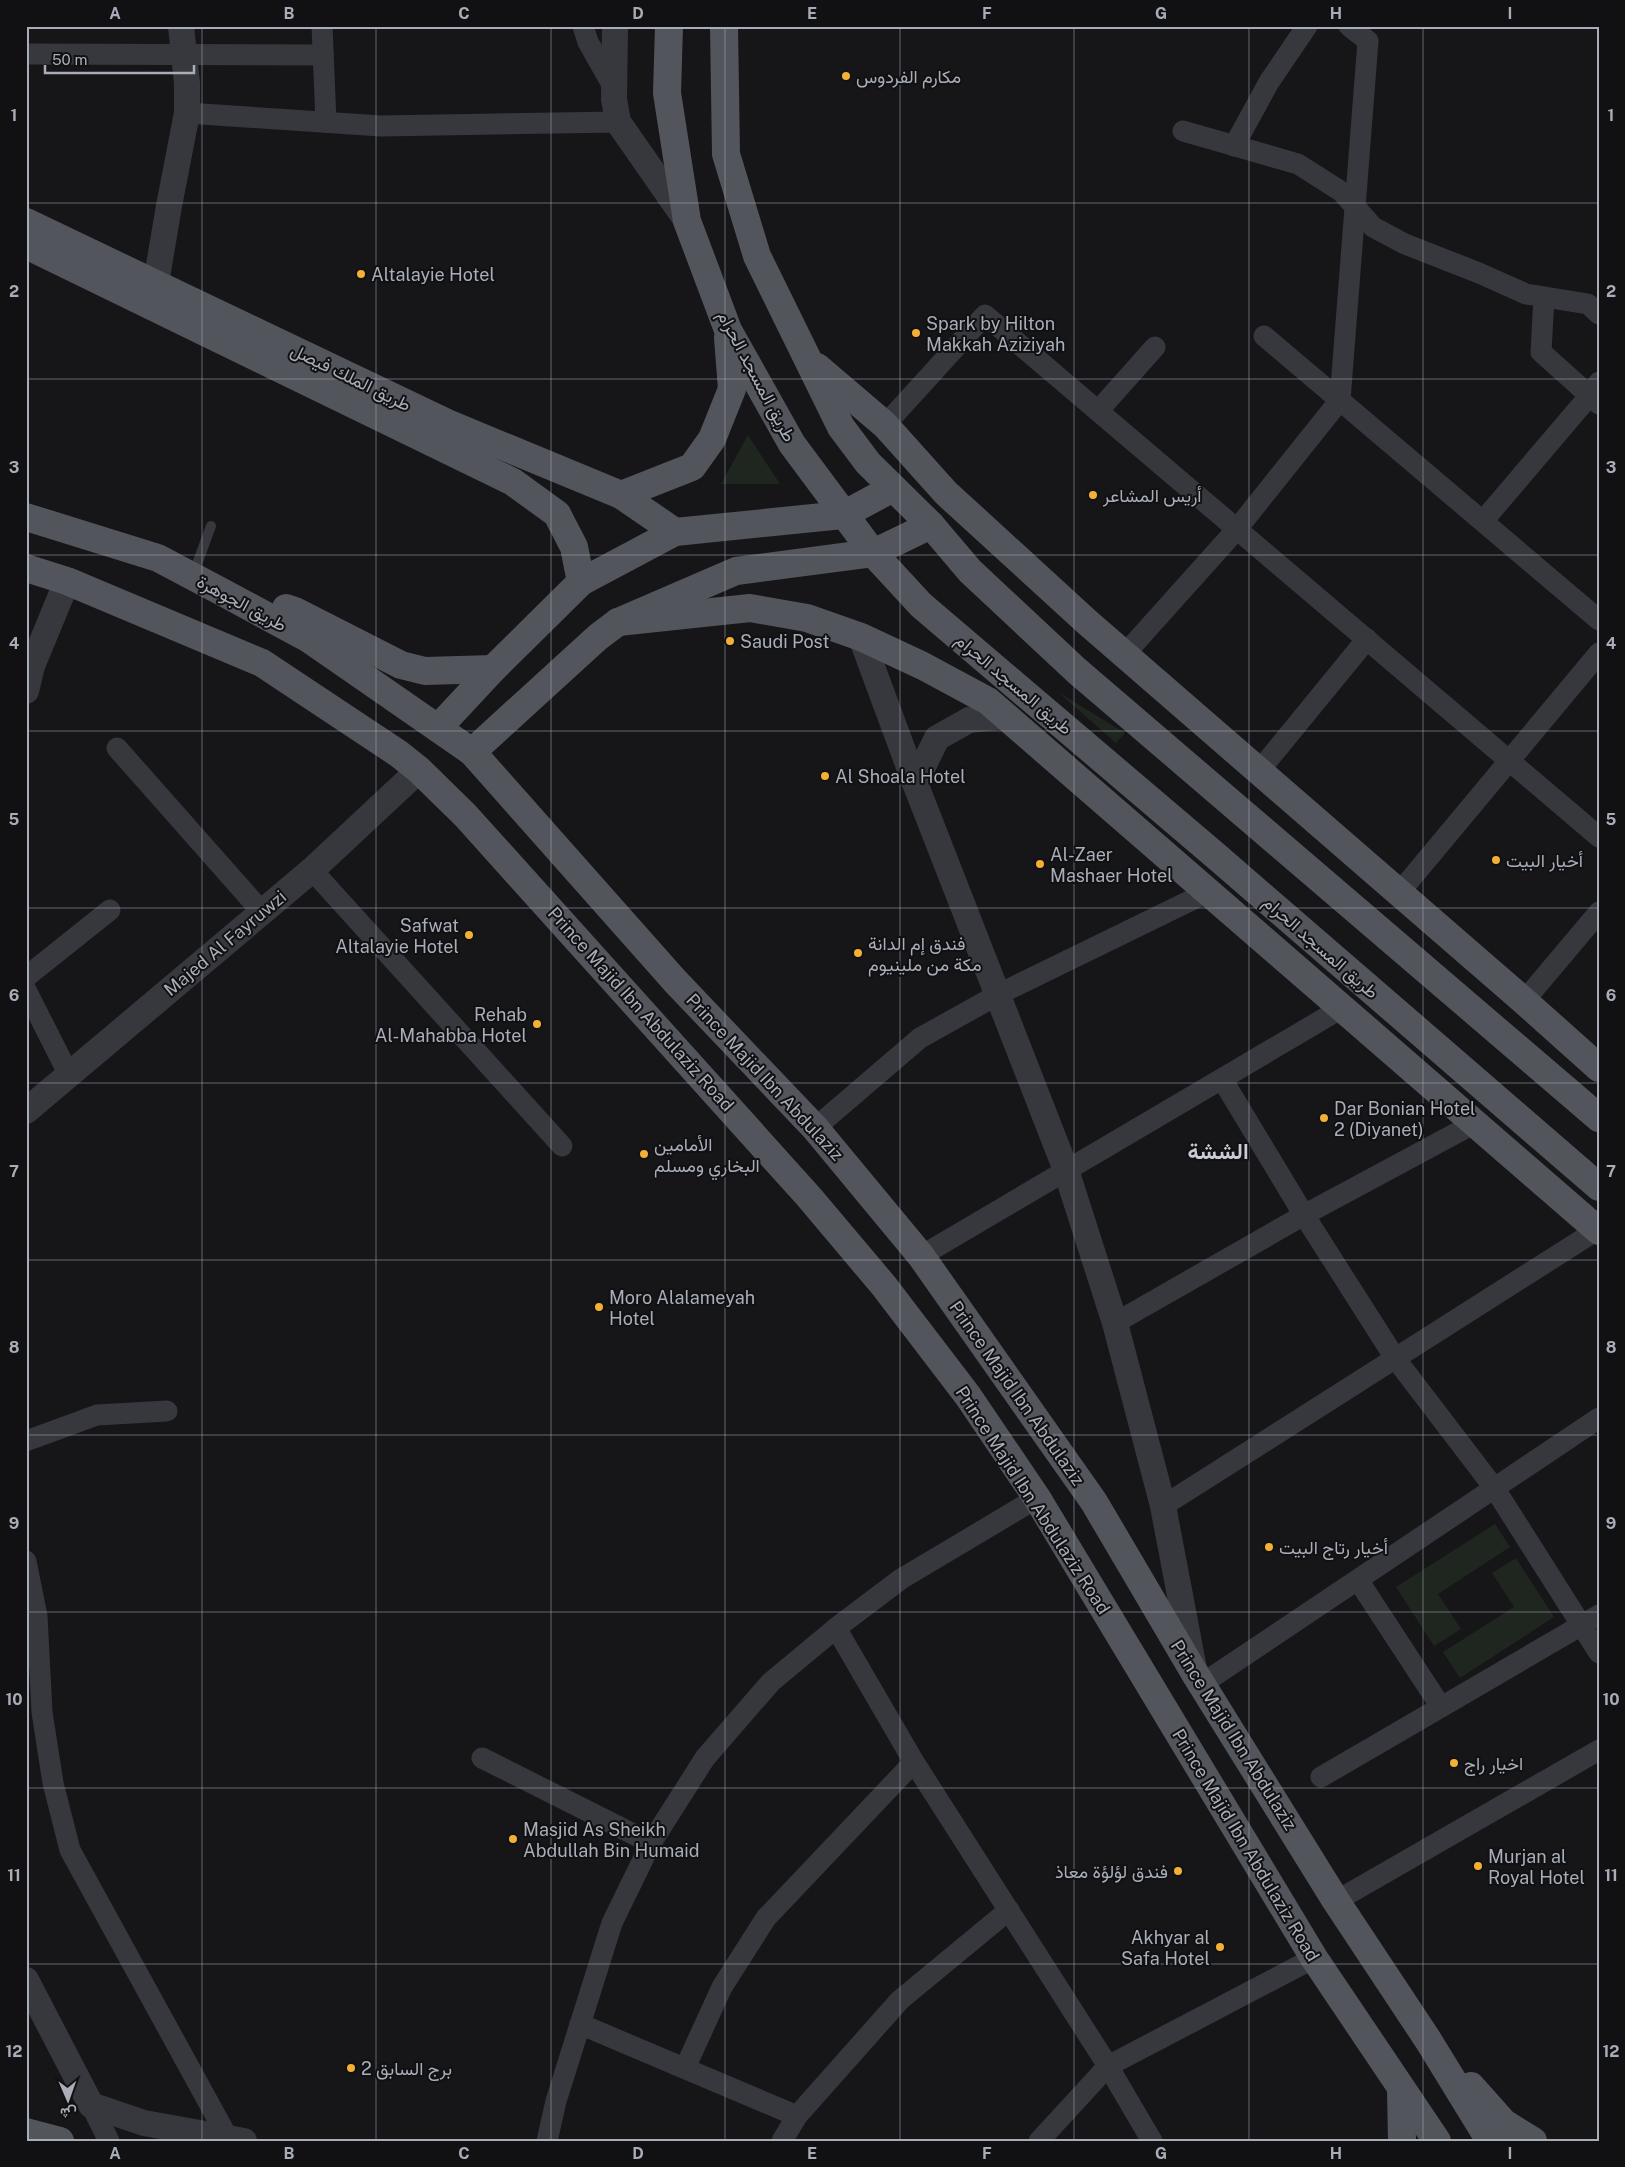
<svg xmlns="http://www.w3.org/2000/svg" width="1625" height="2167" viewBox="0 0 1625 2167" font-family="'Public Sans',Vazirmatn,sans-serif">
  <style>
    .green { fill: #1e261f }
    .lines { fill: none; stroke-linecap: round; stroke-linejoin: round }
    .service { stroke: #37383d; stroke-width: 10 }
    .minor { stroke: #37383d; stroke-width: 21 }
    .tertiary { stroke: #37383d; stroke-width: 26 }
    .primary { stroke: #53555c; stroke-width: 28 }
    .grid { fill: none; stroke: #a8adb8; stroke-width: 1; stroke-opacity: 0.55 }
    .poi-dot { fill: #f2b134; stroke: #111113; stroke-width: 2 }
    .labels { text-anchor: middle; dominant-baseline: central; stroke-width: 4; stroke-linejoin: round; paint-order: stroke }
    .poi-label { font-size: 18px; fill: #a8adb8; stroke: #111113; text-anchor: start }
    .street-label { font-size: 18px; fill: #a8adb8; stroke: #111113 }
    .district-label { font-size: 22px; font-weight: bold; fill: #c9ccd4; stroke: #111113 }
    .neatline { fill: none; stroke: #a8adb8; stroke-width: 2 }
    .grid-label { font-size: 16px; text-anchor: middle; font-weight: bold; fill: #a8adb8 }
  </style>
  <rect width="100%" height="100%" fill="#161618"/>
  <g class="green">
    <polygon points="748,435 780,484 721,484"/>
    <polygon points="1058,692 1125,733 1116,743"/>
    <polygon points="1495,1524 1510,1547 1438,1594 1461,1629 1434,1646 1396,1587"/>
    <polygon points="1516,1558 1554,1617 1460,1678 1443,1652 1514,1607 1492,1573"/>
  </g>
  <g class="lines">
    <polyline class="service" points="193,575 211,526"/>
    <g class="minor">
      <polyline points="322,26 326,122"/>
      <polyline points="583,26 588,42 614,88"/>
      <polyline points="26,54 323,55"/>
      <polyline points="187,113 381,126 618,122"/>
      <polyline points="1183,131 1298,164 1342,192 1373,227 1405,244 1479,273 1526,294 1588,304 1599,314"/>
      <polyline points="1234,146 1269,82 1307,26"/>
      <polyline points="1544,297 1541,352 1599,404"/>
      <polyline points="1264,336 1599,620"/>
      <polyline points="1098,411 1155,347"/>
      <polyline points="885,425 985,315 1599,837"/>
      <polyline points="1483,521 1591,394 1599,382"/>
      <polyline points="1124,655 1237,529 1340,400 1368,41 1349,26"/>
      <polyline points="117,748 262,912"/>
      <polyline points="1259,771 1367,639"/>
      <polyline points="312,870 562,1146"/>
      <polyline points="1399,893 1599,653"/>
      <polyline points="26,977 110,910"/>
      <polyline points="26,990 69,1075"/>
      <polyline points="1524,1001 1599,912"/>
      <polyline points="1222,1079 1304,1215 1395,1358 1495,1489 1599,1653"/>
      <polyline points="815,1128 920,1038 999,994 1208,892"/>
      <polyline points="921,1256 1342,1008"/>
      <polyline points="1115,1323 1304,1215 1475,1123"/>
      <polyline points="26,1441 97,1415 167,1411"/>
      <polyline points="1163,1506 1597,1230"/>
      <polyline points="26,1561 37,1616 42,1712 53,1783 70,1850 228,2138"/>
      <polyline points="1358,1580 1441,1707"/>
      <polyline points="836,1628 914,1762 1108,2066 1152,2141"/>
      <polyline points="1202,1684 1599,1418"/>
      <polyline points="482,1758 651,1843"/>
      <polyline points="1321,1777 1599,1615"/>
      <polyline points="1336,1901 1599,1750"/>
      <polyline points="580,2024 797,2116"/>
      <polyline points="685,2068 722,1987 766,1918 914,1762"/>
      <polyline points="91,2105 109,2141"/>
      <polyline points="547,2141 556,2101 612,1923 651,1843 705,1758 771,1682 836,1628 901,1579 1037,1498"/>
      <polyline points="782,2141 797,2116 900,2000 1009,1910"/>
      <polyline points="1039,2141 1108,2066 1314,1958"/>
    </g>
    <g class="tertiary">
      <polyline points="615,26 614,99 618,122 687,221"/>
      <polyline points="156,283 169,206 187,113 187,83 181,26"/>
      <polyline points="861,637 915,783 1066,1170 1115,1323 1163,1506 1194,1669"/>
      <polyline points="26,691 32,666 67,581"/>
      <polyline points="915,783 937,738 969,720 1006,716"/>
      <polyline points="26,1111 312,870 419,770"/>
      <polyline points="26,1980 91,2105 144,2123 244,2141"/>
    </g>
    <g class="primary">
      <polyline points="669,26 667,93 687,221 728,330 792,444 873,553 921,605 1216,856 1599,1187"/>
      <polyline points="724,26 726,154 757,256 841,427 868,463 931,525 970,571 1077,671 1599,1118"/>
      <polyline points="26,222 447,423 621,495 675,532"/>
      <polyline points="26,245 513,482 557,514 574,547 581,582"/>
      <polyline points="817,367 885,425 946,493 1087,622 1524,1001 1599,1068"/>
      <polyline points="621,495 692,467 712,439 732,389 728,338"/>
      <polyline points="26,517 158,558 224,593 309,639 472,752 675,981 815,1128 921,1256 1094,1502 1194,1672 1336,1901 1428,2040 1490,2141"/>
      <polyline points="26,568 67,581 262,663 399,754 419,770 465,815 809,1197 884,1286 968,1396 1037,1498 1314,1958 1437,2141"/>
      <polyline points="286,608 295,611 401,665 425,671 493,669"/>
      <polyline points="618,622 750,608 807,618 861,637 923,666 988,701 1599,1231"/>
      <polyline points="438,728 493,669 581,582 675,532 843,515 893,488"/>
      <polyline points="472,752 598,637 618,622 736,571 873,553 931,525"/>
      <polyline points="1471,2086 1504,2123 1533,2141"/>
      <polyline points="1401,2089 1402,2141"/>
      <polyline points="26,2132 60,2141"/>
    </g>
  </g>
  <path class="grid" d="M202,26V2141M376,26V2141M551,26V2141M725,26V2141M900,26V2141M1074,26V2141M1249,26V2141M1423,26V2141M26,203H1599M26,379H1599M26,555H1599M26,731H1599M26,908H1599M26,1083H1599M26,1260H1599M26,1435H1599M26,1612H1599M26,1788H1599M26,1964H1599"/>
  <g class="poi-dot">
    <circle cx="846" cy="76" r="5"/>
    <circle cx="361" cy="274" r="5"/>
    <circle cx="916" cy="333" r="5"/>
    <circle cx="1093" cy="495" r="5"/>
    <circle cx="730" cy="641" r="5"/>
    <circle cx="825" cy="776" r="5"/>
    <circle cx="1496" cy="860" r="5"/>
    <circle cx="1040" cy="864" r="5"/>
    <circle cx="469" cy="935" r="5"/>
    <circle cx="858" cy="953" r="5"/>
    <circle cx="537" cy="1024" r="5"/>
    <circle cx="1324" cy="1118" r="5"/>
    <circle cx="644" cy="1154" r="5"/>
    <circle cx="599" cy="1307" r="5"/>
    <circle cx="1269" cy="1547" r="5"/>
    <circle cx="1454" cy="1763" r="5"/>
    <circle cx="513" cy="1839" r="5"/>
    <circle cx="1478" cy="1866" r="5"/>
    <circle cx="1178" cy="1871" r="5"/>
    <circle cx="1220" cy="1947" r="5"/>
    <circle cx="351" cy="2068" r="5"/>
  </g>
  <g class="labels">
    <g class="poi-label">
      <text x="856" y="76">مكارم الفردوس</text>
      <text x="371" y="274">Altalayie Hotel</text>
      <text x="926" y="323">Spark by Hilton<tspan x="926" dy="21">Makkah Aziziyah</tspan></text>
      <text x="1103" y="495">أريس المشاعر</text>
      <text x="740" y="641">Saudi Post</text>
      <text x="835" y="776">Al Shoala Hotel</text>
      <text x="1050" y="854">Al-Zaer<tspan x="1050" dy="21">Mashaer Hotel</tspan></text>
      <text x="1506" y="860">أخيار البيت</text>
      <text x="459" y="925" text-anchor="end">Safwat<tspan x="459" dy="21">Altalayie Hotel</tspan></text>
      <text x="868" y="943">فندق إم الدانة<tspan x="868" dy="21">مكة من ملينيوم</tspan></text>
      <text x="527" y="1014" text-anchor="end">Rehab<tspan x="527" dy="21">Al-Mahabba Hotel</tspan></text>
      <text x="1334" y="1108">Dar Bonian Hotel<tspan x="1334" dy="21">2 (Diyanet)</tspan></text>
      <text x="654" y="1144">الأمامين<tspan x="654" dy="21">البخاري ومسلم</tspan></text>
      <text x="609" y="1297">Moro Alalameyah<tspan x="609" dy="21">Hotel</tspan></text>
      <text x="1279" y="1547">أخيار رتاج البيت</text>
      <text x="1464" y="1763">اخيار راج</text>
      <text x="523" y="1829">Masjid As Sheikh<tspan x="523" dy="21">Abdullah Bin Humaid</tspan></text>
      <text x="1488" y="1856">Murjan al<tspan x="1488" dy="21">Royal Hotel</tspan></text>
      <text x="1168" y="1871" text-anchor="end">فندق لؤلؤة معاذ</text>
      <text x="1210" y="1937" text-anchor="end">Akhyar al<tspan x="1210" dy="21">Safa Hotel</tspan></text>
      <text x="361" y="2068">برج السابق 2</text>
    </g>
    <g class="street-label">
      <text transform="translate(757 376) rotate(62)">طريق المسجد الحرام</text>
      <text transform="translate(351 377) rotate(26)">طريق الملك فيصل</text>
      <text transform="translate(242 603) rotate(28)">طريق الجوهرة</text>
      <text transform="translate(1014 684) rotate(40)">طريق المسجد الحرام</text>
      <text transform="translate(225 943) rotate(-40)">Majed Al Fayruwzi</text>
      <text transform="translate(1321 947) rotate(41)">طريق المسجد الحرام</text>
      <text transform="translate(641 1009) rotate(48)">Prince Majid Ibn Abdulaziz Road</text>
      <text transform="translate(765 1077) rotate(47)">Prince Majid Ibn Abdulaziz</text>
      <text transform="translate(1017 1393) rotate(55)">Prince Majid Ibn Abdulaziz</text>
      <text transform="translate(1033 1500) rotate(57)">Prince Majid Ibn Abdulaziz Road</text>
      <text transform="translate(1234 1735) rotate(58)">Prince Majid Ibn Abdulaziz</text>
      <text transform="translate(1246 1845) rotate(59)">Prince Majid Ibn Abdulaziz Road</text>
    </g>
    <g class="district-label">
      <text x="1218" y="1151">الششة</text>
    </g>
  </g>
  <rect width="1625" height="2167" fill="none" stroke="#111113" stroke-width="55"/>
  <g transform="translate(68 2100) rotate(178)" stroke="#111113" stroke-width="4" paint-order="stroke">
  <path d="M0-4L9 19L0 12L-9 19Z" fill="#a8adb8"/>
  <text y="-8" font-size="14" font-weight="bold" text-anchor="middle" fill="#a8adb8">ش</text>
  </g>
  <path d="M45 65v8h149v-8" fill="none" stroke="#a8adb8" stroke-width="2.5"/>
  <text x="52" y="65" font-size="15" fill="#a8adb8" stroke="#111113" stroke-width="4" paint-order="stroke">50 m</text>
  <rect x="28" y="28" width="1570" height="2112" class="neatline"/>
  <g class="grid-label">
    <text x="115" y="19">A</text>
    <text x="289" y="19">B</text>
    <text x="464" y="19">C</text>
    <text x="638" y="19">D</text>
    <text x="812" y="19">E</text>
    <text x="987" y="19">F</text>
    <text x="1161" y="19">G</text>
    <text x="1336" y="19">H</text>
    <text x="1510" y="19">I</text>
    <text x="14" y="121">1</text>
    <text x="1611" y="121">1</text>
    <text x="14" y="297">2</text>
    <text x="1611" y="297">2</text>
    <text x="14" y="473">3</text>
    <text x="1611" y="473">3</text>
    <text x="14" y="649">4</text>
    <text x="1611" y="649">4</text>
    <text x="14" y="825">5</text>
    <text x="1611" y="825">5</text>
    <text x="14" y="1001">6</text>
    <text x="1611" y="1001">6</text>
    <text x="14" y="1177">7</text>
    <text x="1611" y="1177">7</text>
    <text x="14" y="1353">8</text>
    <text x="1611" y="1353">8</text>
    <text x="14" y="1529">9</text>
    <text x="1611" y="1529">9</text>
    <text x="14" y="1705">10</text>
    <text x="1611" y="1705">10</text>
    <text x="14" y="1881">11</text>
    <text x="1611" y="1881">11</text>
    <text x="14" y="2057">12</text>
    <text x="1611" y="2057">12</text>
    <text x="115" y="2159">A</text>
    <text x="289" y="2159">B</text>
    <text x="464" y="2159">C</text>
    <text x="638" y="2159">D</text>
    <text x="812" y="2159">E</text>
    <text x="987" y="2159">F</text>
    <text x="1161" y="2159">G</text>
    <text x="1336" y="2159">H</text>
    <text x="1510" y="2159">I</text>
  </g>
</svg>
